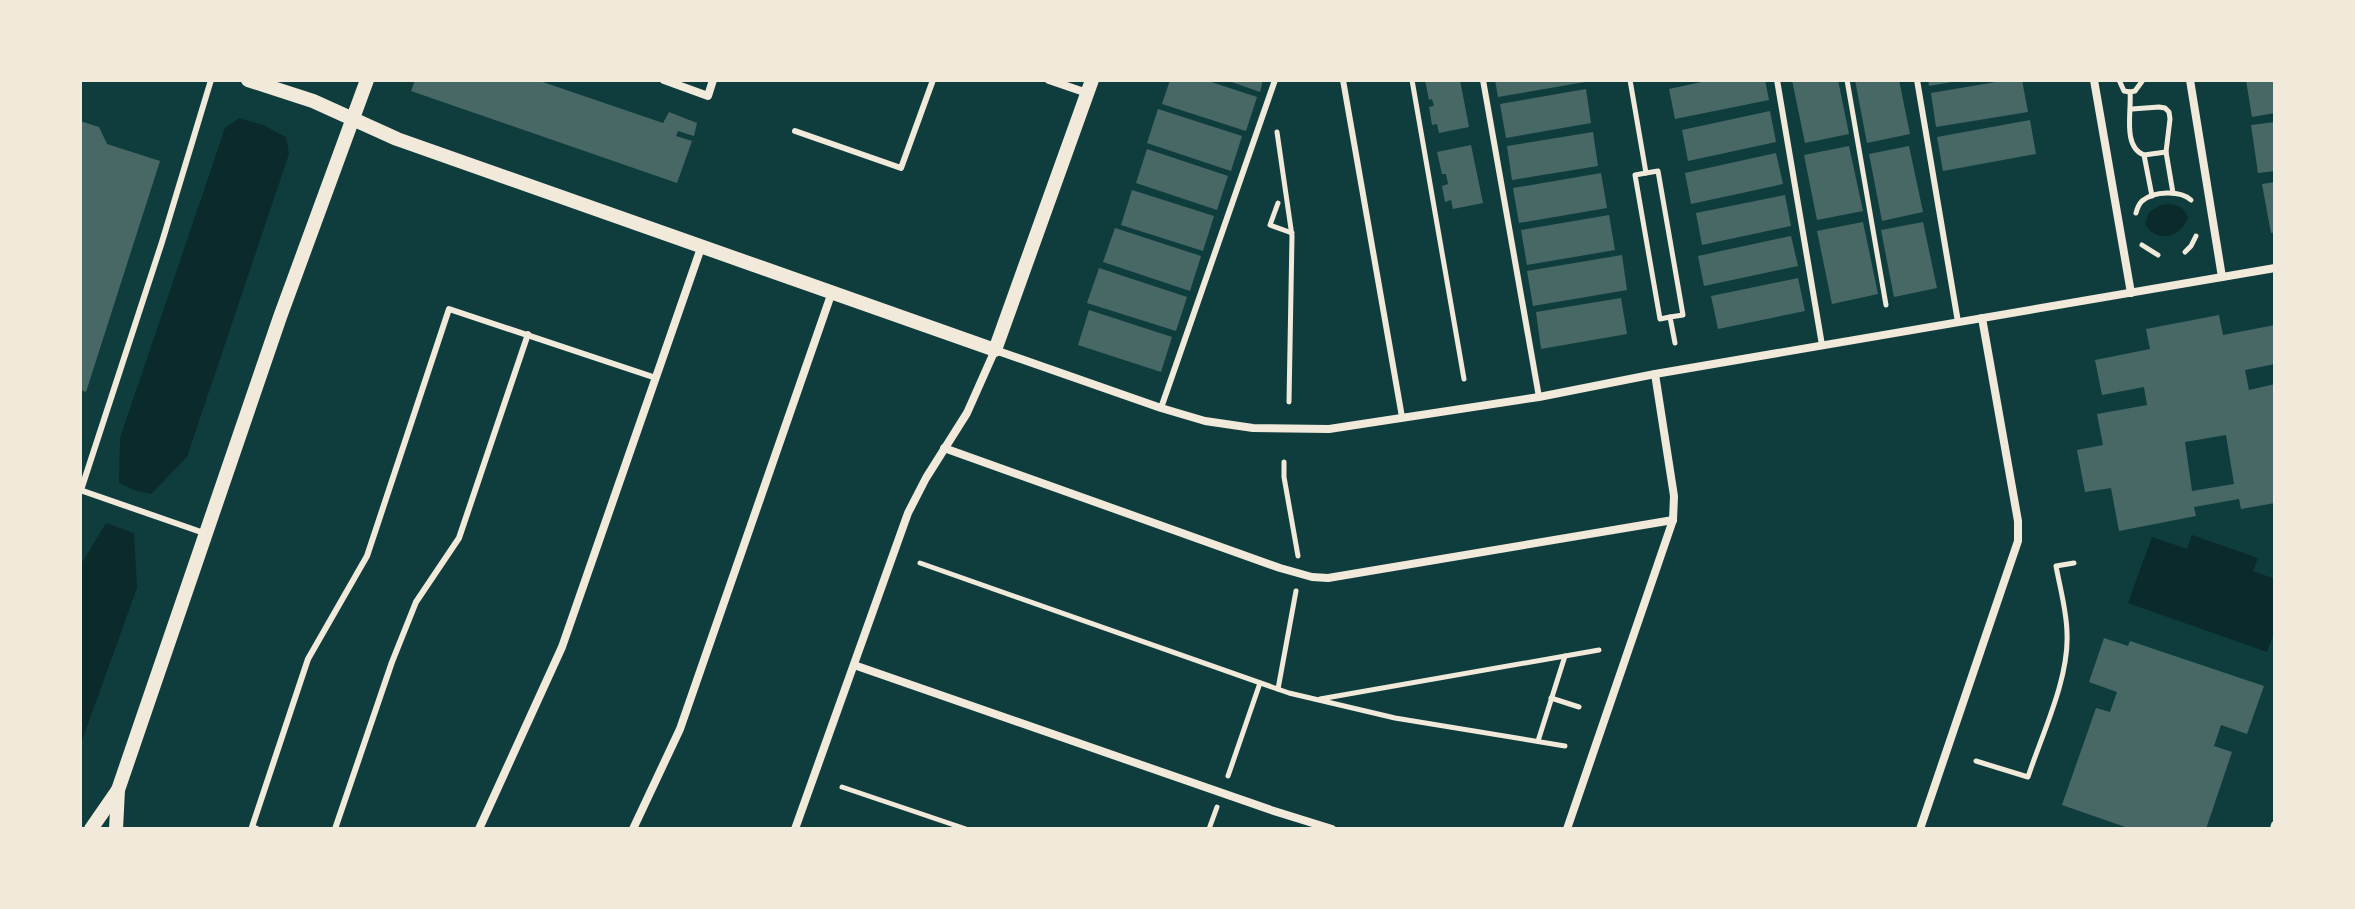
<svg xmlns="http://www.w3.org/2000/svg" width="2355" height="909" viewBox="0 0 2355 909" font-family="'Libre Baskerville',serif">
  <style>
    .water { fill: #0a2a2b }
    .building { fill: #486865; fill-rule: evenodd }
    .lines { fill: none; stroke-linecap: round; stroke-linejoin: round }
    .path { stroke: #f1e9da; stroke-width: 5 }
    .service { stroke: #f1e9da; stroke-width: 6 }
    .minor { stroke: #f1e9da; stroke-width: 8 }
    .tertiary { stroke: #f1e9da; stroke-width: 14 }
  </style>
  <rect width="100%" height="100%" fill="#0f3d3e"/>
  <g class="water">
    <polygon points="239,118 263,125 286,137 289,154 187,457 151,494 134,490 119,483 120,438 225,128"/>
    <path d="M2170,204C2180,206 2185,208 2188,218C2180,238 2157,244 2145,224L2149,212L2161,205Z"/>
    <polygon points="106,523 134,533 137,588 80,746 80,566"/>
    <polygon points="2192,535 2258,558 2253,571 2275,579 2275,631 2267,652 2128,603 2152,537 2187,549"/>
  </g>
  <g class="building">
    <polygon points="415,80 537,80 663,123 669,112 697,123 694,136 678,131 676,136 692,141 677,183 411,91"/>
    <polygon points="1170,80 1205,80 1257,97 1246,131 1162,104"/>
    <polygon points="1226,80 1263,80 1260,92"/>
    <polygon points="1425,80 1460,80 1469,127 1439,133 1437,124 1432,125 1429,107 1434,106 1432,99 1429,100"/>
    <polygon points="1495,80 1585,80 1585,82 1498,97"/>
    <polygon points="1711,80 1765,80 1769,100 1675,119 1669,89"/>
    <polygon points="1792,80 1838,80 1849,134 1805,143"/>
    <polygon points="1855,80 1899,80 1910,134 1867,143"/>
    <polygon points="1928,80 1951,80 1952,82 1929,86"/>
    <polygon points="2008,80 2022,80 2028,112 1936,127 1931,93"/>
    <polygon points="2246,80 2275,80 2275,113 2252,117"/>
    <polygon points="1586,89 1591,123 1506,138 1500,104"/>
    <polygon points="1158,109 1242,136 1231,171 1147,143"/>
    <polygon points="1770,111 1776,142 1688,161 1682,130"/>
    <polygon points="2030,120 2036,154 1943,171 1937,137"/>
    <polygon points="80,121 99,127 107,144 160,161 86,392 80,390"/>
    <polygon points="2275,122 2275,171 2258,173 2251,125"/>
    <polygon points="1593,132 1598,166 1512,180 1507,146"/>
    <polygon points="1471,145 1483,203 1453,209 1451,200 1445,202 1442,186 1448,184 1446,174 1442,174 1437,152"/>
    <polygon points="1849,146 1863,211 1817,220 1804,155"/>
    <polygon points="1909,146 1923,212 1882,221 1869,154"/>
    <polygon points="1147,149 1228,176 1217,210 1136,183"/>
    <polygon points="1776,153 1783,184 1691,204 1685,173"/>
    <polygon points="1601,173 1607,208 1519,223 1513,188"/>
    <polygon points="2275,182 2275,232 2271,233 2262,184"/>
    <polygon points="1132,190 1214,216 1203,251 1121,225"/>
    <polygon points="1785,195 1791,226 1702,245 1696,213"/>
    <polygon points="1609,215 1615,250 1527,265 1521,230"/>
    <polygon points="1863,222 1878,294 1832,304 1817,231"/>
    <polygon points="1923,222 1937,288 1894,297 1881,230"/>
    <polygon points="1115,228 1201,256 1190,291 1103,262"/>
    <polygon points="1791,236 1798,266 1704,286 1698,256"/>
    <polygon points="1622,255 1627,290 1533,306 1527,271"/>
    <polygon points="1099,268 1187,297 1176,331 1087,303"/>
    <polygon points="1798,278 1805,311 1718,329 1711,296"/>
    <polygon points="1621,298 1627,334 1541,349 1536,312"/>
    <polygon points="1089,310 1172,337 1161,372 1078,345"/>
    <path d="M2219,315L2223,335L2275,325V364L2245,370L2249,390L2275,384V503L2241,509L2239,499L2194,507L2196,516L2119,531L2111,488L2085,492L2077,450L2103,445L2097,414L2147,405L2144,387L2102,395L2095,360L2150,349L2146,329ZM2226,435L2234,484L2192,491L2185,442Z"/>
    <polygon points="2104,638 2128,646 2130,641 2264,686 2247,734 2221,725 2214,746 2232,752 2206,829 2131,829 2062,805 2096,708 2110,712 2117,692 2089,682"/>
  </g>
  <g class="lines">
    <g class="path">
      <polyline points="1412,80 1464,379"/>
      <polyline points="1630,80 1646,173 1658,171 1683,315 1670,317 1675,343"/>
      <polyline points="1847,80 1886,305"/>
      <path d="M2119,80L2124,91L2130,92C2132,110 2122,147 2144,155L2152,196"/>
      <polyline points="2130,92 2135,91 2143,80"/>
      <polyline points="2132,109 2159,107 2165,108 2169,112 2170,119 2166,152 2173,193"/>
      <polyline points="1277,132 1292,236 1289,402"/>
      <polyline points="2144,155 2166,152"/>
      <polyline points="1646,173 1635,175 1660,319 1670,317"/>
      <polyline points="1278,203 1270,225 1292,233"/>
      <path d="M2136,213C2137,209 2139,204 2142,201C2154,191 2180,190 2191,200"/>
      <polyline points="2142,245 2158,255"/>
      <polyline points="2185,252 2191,246 2196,236"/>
      <polyline points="1284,462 1284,477 1298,556"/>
      <polyline points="920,563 1289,693 1395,718 1565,746"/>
      <polyline points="1278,689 1296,591"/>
      <polyline points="1551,698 1579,707"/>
      <polyline points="1320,699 1599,650"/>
      <polyline points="1538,741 1565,656"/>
      <path d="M1976,761L2028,777C2042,734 2069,679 2067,634C2067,612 2060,588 2056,566L2074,563"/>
      <polyline points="1228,776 1260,683"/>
      <polyline points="842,787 966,829"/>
      <polyline points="1209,829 1217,807"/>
    </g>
    <g class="service">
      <polyline points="1343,80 1402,417"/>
      <polyline points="1483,80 1539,397"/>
      <polyline points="1777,80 1822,345"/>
      <polyline points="1917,80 1958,322"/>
      <polyline points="795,131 901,168 933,80"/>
      <polyline points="1161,408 1275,80"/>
      <polyline points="80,490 204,533"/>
      <polyline points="81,490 162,242 211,80"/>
      <polyline points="257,829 252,827 308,659 367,556 449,309 656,378"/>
      <polyline points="335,829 392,662 416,602 459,538 528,334"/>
    </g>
    <g class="minor">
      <polyline points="664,80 708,96 713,80"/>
      <polyline points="1049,80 1087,93"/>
      <polyline points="2094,80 2131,293"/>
      <polyline points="2190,80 2222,277"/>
      <polyline points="944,448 1280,568 1312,577 1328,578 1673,520"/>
      <polyline points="854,665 1271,810 1332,829"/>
      <polyline points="479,829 562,647 702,245"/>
      <polyline points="633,829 680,729 832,292"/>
      <polyline points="795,829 908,513 926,478 967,413 995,350 1161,408 1205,421 1253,428 1329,429 1539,397 1655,374 2275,268"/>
      <polyline points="1567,829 1673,520 1674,496 1655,374"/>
      <polyline points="1920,829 2018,541 2018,521 1982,318"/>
      <polyline points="2274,829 2275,825"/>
    </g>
    <g class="tertiary">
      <polyline points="248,80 313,101 397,139 995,350 1092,80"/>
      <polyline points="91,829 118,790"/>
      <polyline points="116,829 118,790 280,317 367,80"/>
    </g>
  </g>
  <rect width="2355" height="909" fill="none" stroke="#f1e9da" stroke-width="164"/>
</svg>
